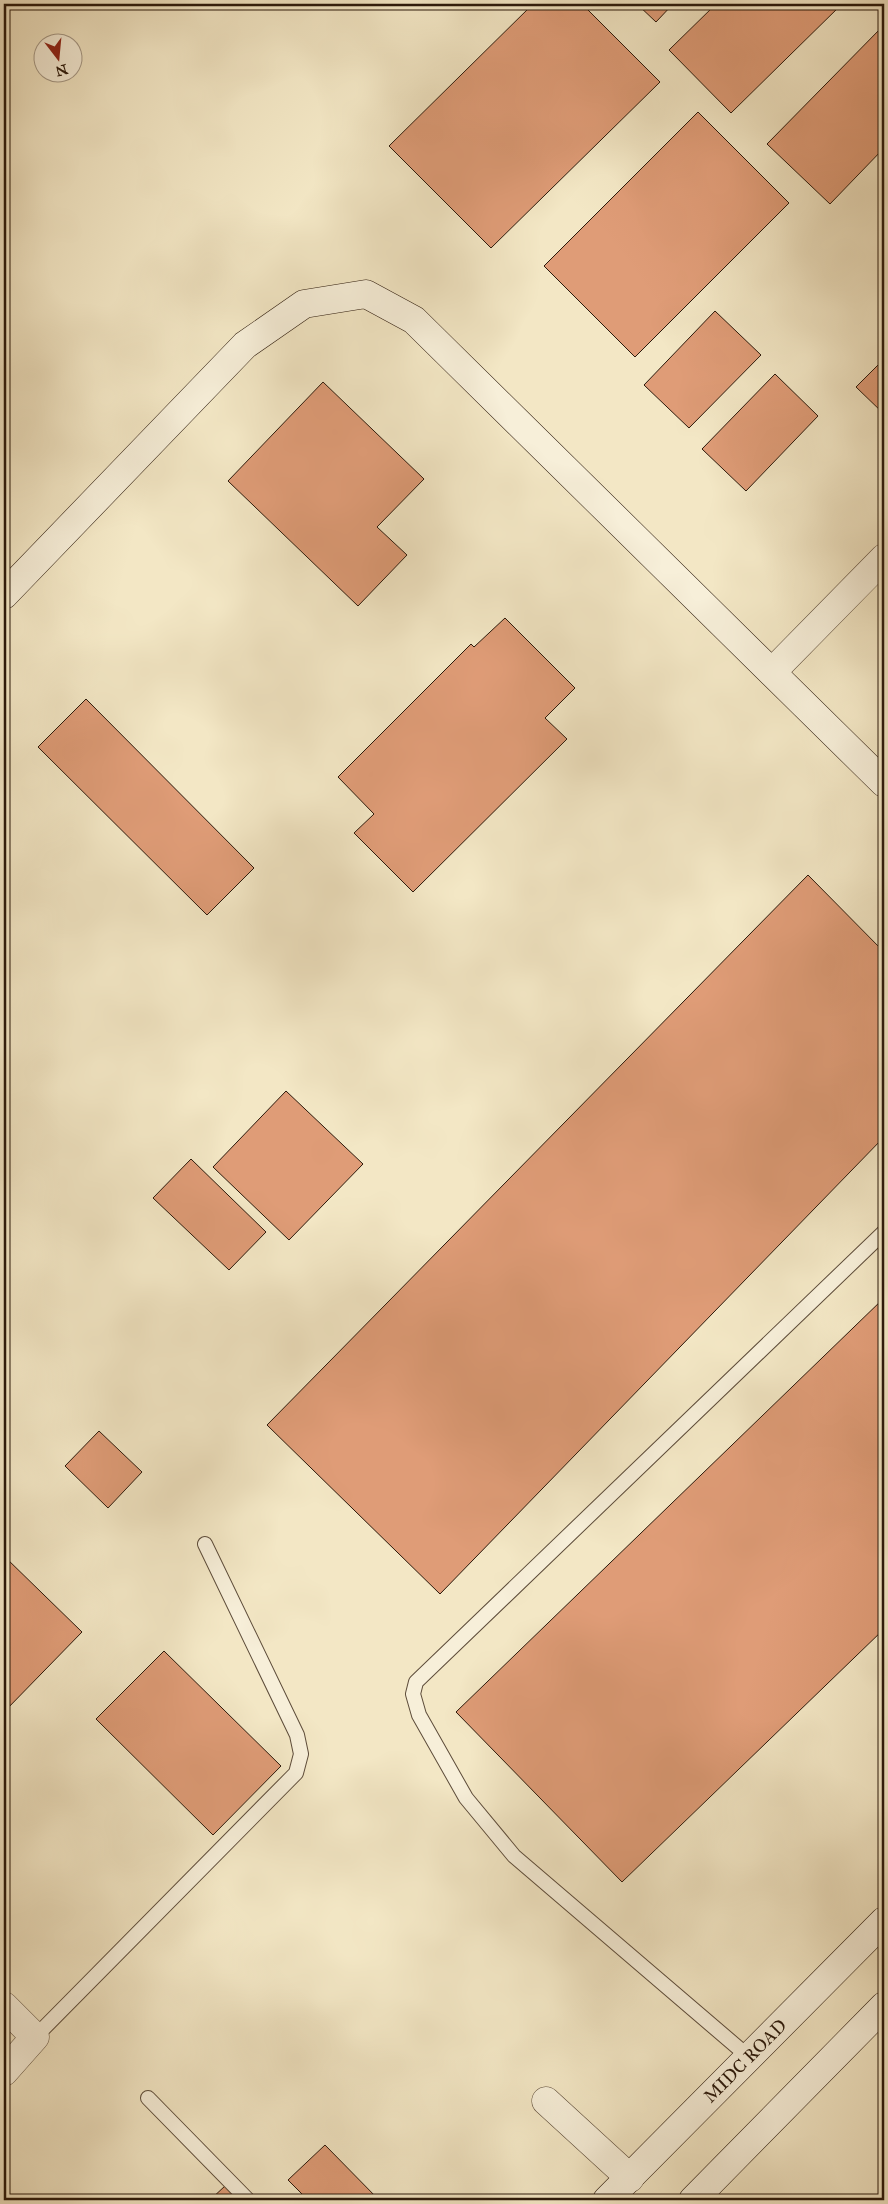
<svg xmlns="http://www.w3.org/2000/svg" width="888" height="2204" viewBox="0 0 888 2204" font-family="'IM FELL Great Primer',serif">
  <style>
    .building { fill: #df9c77; stroke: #2b190b }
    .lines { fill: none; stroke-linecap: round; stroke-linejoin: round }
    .lane-casing { stroke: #5d4c3a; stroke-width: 16 }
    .street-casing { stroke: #5d4c3a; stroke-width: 29 }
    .secondary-casing { stroke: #2b190b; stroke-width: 29 }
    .lane { stroke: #f7efd9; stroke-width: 14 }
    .street { stroke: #f7efd9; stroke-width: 28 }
    .secondary { stroke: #f7efd9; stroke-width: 28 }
    .labels { text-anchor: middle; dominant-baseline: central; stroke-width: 4; stroke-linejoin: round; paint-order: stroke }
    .street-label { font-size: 18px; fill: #2b190b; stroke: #f7efd9 }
  </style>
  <rect width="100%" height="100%" fill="#f3e7c5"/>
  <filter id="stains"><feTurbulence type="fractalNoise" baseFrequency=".004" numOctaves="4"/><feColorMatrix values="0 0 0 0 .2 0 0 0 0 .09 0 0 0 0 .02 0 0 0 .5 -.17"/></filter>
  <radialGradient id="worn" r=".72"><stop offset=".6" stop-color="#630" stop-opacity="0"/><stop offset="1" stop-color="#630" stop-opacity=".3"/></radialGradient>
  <g class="building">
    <polygon points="533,4 582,4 660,82 491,248 389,146"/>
    <polygon points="637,4 673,4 656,22"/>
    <polygon points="716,4 842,4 731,113 669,50"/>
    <polygon points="884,25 884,148 830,204 767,144"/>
    <polygon points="698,112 789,203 635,357 544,266"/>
    <polygon points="715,311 761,355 689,428 644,385"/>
    <polygon points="884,359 884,414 856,387"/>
    <polygon points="775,374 818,416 746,491 702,449"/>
    <polygon points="323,382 424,479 377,527 407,555 358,606 228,481"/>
    <polygon points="505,618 575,688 545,718 567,739 413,892 354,833 374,814 338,777 471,644 474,647"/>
    <polygon points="86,699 254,868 207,915 38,747"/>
    <polygon points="808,875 884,952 884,1137 440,1594 267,1425"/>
    <polygon points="286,1091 363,1164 289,1240 213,1167"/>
    <polygon points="191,1159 266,1232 229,1270 153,1198"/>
    <polygon points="884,1298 884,1629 622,1882 456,1712"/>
    <polygon points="99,1431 142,1472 108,1508 65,1466"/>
    <polygon points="4,1556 82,1632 4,1712"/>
    <polygon points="164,1651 281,1766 213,1835 96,1719"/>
    <polygon points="325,2145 379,2200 308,2200 288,2180"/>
    <polygon points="226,2185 241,2200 210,2200"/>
  </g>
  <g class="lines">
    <defs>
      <g id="lane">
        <polyline points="35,2037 296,1773 301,1754 297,1735 205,1544"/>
        <polyline points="750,2058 514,1856 466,1798 419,1715 413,1694 416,1682 884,1232"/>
        <polyline points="148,2098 248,2200"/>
      </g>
      <g id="street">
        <polyline points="772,672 884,558"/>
        <polyline points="4,2006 35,2037 4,2072"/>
        <polyline points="546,2101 630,2178"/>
      </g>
      <g id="secondary">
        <polyline points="4,595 245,345 304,304 366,294 414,320 884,783"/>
        <path id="s1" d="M607,2200L884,1921"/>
        <polyline points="693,2200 884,2006"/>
      </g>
    </defs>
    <use href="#lane" class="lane-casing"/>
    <use href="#street" class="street-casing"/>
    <use href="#secondary" class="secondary-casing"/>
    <use href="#lane" class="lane"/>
    <use href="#street" class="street"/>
    <use href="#secondary" class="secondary"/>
  </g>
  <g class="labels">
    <g class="street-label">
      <text stroke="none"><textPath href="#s1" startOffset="196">MIDC ROAD</textPath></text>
    </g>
  </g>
  <rect width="888" height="2204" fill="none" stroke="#f3e7c5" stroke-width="20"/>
  <rect x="5" y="5" width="878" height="2194" fill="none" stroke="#2b190b" stroke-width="2.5"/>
  <rect x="10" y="10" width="868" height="2184" fill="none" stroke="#2b190b"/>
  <g transform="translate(58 58) rotate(164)"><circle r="24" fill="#f7efd9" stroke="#a59987"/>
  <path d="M0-4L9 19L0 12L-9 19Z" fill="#8f2418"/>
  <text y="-8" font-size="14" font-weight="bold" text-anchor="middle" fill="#2b190b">N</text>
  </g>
  <rect width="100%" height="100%" filter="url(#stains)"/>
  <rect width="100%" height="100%" fill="url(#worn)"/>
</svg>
